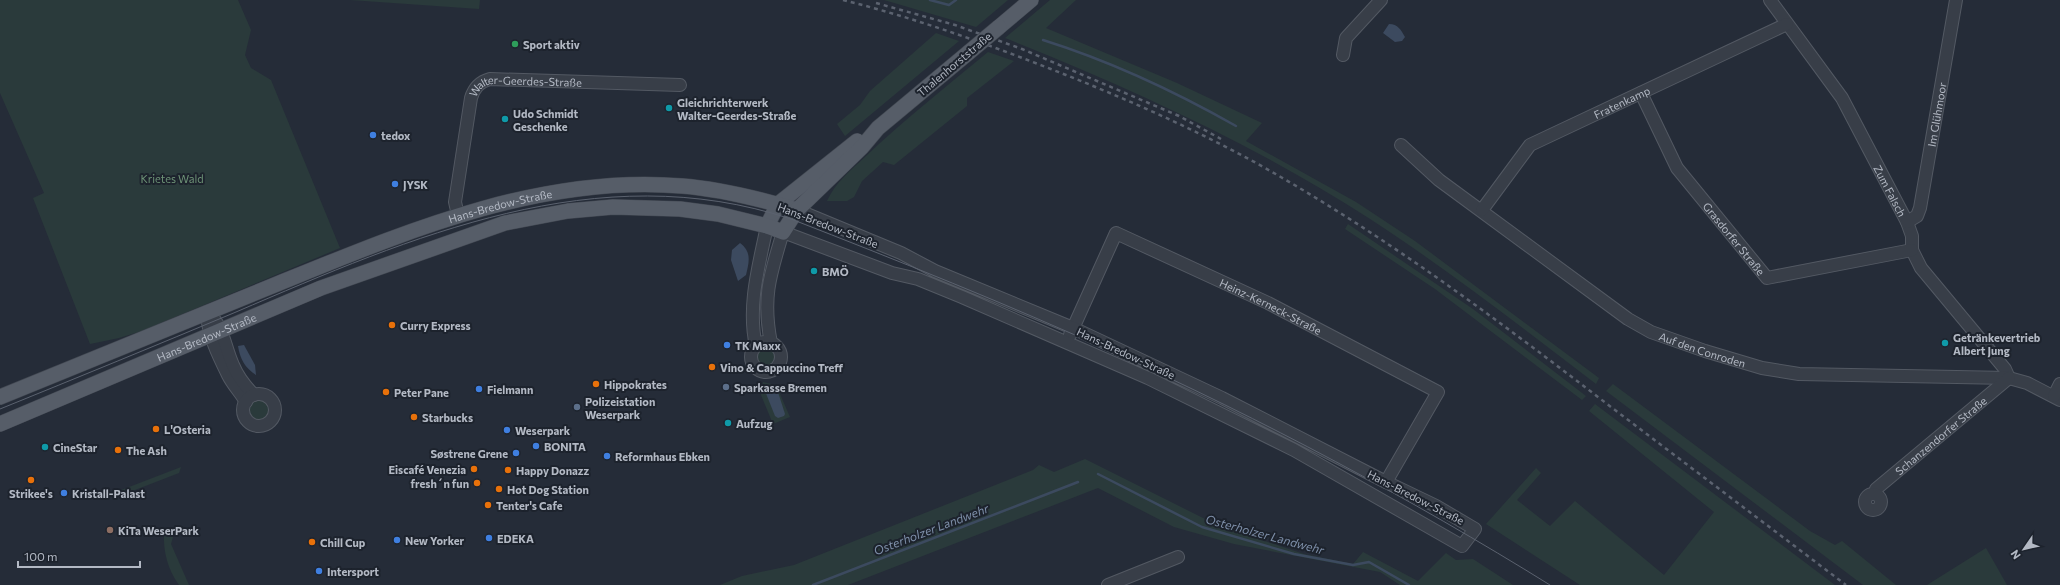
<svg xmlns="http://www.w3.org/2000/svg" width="2060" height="585" viewBox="0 0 2060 585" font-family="Commissioner,sans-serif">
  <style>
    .green { fill: #2a3a3b }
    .water { fill: #3c4a5f }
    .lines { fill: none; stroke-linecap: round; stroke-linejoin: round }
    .stream { stroke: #3c4a5f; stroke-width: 2.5 }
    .minor-casing { stroke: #535963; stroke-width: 14 }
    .major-casing { stroke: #414751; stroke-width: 16 }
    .minor { stroke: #383e48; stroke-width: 12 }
    .major { stroke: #565d68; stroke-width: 15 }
    .tram { stroke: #5b626f; stroke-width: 1 }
    .rail { stroke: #5b626f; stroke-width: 2.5; stroke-dasharray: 4 4; stroke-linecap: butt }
    .major-bridge-casing { stroke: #414751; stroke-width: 16; stroke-linecap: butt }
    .major-bridge { stroke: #565d68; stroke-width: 15 }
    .leisure-dot { fill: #2e9e5b; stroke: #1d232d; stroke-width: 1.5 }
    .culture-dot { fill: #0f9aa8; stroke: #1d232d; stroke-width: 1.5 }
    .shop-dot { fill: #3f7fe0; stroke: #1d232d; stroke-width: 1.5 }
    .food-dot { fill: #e8710a; stroke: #1d232d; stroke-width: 1.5 }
    .service-dot { fill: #5c6f8a; stroke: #1d232d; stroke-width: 1.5 }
    .education-dot { fill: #8d6e63; stroke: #1d232d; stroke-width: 1.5 }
    .labels { text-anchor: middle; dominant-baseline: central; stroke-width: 4; stroke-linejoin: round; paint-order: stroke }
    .poi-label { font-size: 11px; font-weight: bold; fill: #b3b9c4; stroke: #1d232d; text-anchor: start }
    .street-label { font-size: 11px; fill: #b3b9c4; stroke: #1d232d }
    .park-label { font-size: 11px; fill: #6d9276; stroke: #1d232d }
    .water-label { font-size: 12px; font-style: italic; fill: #7e8fa9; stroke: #1d232d }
  </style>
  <rect width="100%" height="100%" fill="#252c38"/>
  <g class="green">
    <polygon points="0,0 238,0 251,30 245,55 251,68 271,80 340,248 142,331 119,338 90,344 33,198 44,193 0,93"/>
    <polygon points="350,0 480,0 479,9"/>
    <polygon points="884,0 1008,0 976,27"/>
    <path d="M1050,0H1076L1046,28L1177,83L1262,123L1246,141L1356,202L1415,241L1599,378L1596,384C1521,327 1446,268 1367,217C1253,144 1131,88 1005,38Z"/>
    <polygon points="936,33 959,41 845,136 837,124 860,105 870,91"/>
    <path d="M988,52L1014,61L967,98V106L894,165L883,162L862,181L854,197L847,201H827C835,183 851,170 865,157C904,120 947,86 988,52Z"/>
    <polygon points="1348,224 1473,309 1586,396 1582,400 1435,289 1345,229"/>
    <circle cx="766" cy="357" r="11"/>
    <polygon points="763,382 776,385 790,417 773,424 761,395"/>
    <polygon points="1613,384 1810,531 1835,545 1842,541 1896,585 1863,585 1606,391"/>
    <circle cx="259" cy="411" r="11"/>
    <polygon points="1595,404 1835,585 1580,585 1486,524 1536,468 1541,473 1517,500 1550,526 1575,501 1664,575 1714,512 1589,411"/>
    <polygon points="1085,459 1219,526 1304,554 1353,564 1363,552 1418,581 1446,553 1456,560 1473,559 1513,585 1400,585 1380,572 1234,544 1174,527 1098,488 848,585 720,585 742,576 794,565 1033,470 1039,465 1054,472"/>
    <polygon points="181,467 179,473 117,497 116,492"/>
    <path d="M164,533L173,537L171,544L189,585H179C168,570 163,552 164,533Z"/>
    <polygon points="1986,548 2007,585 1927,585"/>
  </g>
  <g class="water">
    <path d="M1389,24C1398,24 1401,30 1405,37L1402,41L1395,42L1383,33Z"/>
    <path d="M740,243C752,252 749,262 746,275L738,281L731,260L732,250Z"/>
    <path d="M244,345L255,365L256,375C245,368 240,359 238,346Z"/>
    <polygon points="766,385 776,386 785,414 784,416 778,418 775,416 765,391"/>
  </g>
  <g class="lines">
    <g class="stream">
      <polyline points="930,0 949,5 956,0"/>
      <path d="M1043,40C1110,61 1176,92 1236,126"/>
      <polyline points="1098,474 1202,527 1294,554 1353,565 1369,562 1409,585"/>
      <polyline points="813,585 1078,482"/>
    </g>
    <defs>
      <g id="minor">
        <path id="s1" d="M1770,0L1842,98L1907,222L1912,236V250L1921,268L2005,369L2009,378"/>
        <polyline points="1343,55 1346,38 1381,0"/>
        <path id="s2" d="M1641,93L1677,168L1767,278L1912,250"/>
        <path id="s3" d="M1401,145L1439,180L1628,319L1651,332L1705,351L1762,368L1799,374L2009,378L2027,383L2060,400"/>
        <path id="s4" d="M1482,210L1530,145L1787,24"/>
        <path id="s5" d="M458,215L455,202L471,98C474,88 479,82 490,79L680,85"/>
        <path id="s6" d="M1907,222L1917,216L1920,208L1956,0"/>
        <path d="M207,312C207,333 219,357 228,375C233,385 241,393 246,402"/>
        <path d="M207,312C224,326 224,345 233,365C238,377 245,386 254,395"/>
        <path id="s7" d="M1070,335L1116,233L1268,303L1438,392L1386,482"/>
        <circle cx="766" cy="357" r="15"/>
        <path d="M771,343C762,298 770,275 783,232L892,273L918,279L962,297L1148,378L1294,450L1462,546L1475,529L1436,506L1386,482L1222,398L1073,328L935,271L901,253L797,210"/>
        <path d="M756,346C747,306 759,265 767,226"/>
        <circle cx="259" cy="410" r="16"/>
        <polyline points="2054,396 2060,384"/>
        <path id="s8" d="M1875,494L1876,489L2009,378"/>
        <circle cx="1873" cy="502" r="8"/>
        <polyline points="1108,585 1178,557"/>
      </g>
      <g id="major">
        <polyline points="999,27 1031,0"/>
        <polyline points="767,226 778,204 857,141"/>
        <path id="s9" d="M0,397C92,360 184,321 277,284C405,232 540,174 682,186C721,189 760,199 797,210"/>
        <path id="s10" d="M0,424L321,288L505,223L568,211L613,207L680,209L718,214L767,226L783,232L797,210L862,147L878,128L968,53"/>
      </g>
    </defs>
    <use href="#minor" class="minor-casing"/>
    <use href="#major" class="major-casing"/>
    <use href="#minor" class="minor"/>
    <use href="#major" class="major"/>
    <path class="tram" d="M0,409C79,377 157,345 236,312C411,237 598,155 791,219C899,261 1007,304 1113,352C1263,420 1410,498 1550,585"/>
    <g class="rail">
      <path d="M843,0C919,19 993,46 1066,75C1131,101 1196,130 1258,164C1383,234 1498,320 1611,407C1689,466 1768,526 1846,585"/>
      <polyline points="876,3 955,25 1022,49 1179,116 1221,139"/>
    </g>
    <defs>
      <polyline id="major-bridge" points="968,53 999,27"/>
    </defs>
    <use href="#major-bridge" class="major-bridge-casing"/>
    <use href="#major-bridge" class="major-bridge"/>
  </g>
  <circle class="leisure-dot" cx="515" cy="44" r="4"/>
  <g class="culture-dot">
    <circle cx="669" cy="108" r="4"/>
    <circle cx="505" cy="119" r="4"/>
    <circle cx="814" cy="271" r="4"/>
    <circle cx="1945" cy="343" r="4"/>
    <circle cx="728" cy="423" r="4"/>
    <circle cx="45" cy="447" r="4"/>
  </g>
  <g class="shop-dot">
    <circle cx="373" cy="135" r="4"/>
    <circle cx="395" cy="184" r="4"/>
    <circle cx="727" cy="345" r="4"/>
    <circle cx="479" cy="389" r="4"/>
    <circle cx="507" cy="430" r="4"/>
    <circle cx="536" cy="446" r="4"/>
    <circle cx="516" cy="453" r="4"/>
    <circle cx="607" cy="456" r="4"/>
    <circle cx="64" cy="493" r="4"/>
    <circle cx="489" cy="538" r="4"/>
    <circle cx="397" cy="540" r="4"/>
    <circle cx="319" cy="571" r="4"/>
  </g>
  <g class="food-dot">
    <circle cx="392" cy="325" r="4"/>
    <circle cx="712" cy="367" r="4"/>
    <circle cx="596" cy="384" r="4"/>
    <circle cx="386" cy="392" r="4"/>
    <circle cx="414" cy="417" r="4"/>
    <circle cx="156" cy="429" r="4"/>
    <circle cx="118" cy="450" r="4"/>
    <circle cx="474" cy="469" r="4"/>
    <circle cx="508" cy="470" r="4"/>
    <circle cx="31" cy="480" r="4"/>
    <circle cx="477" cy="483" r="4"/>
    <circle cx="499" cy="489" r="4"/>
    <circle cx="488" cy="505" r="4"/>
    <circle cx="312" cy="542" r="4"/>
  </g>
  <g class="service-dot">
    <circle cx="726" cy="387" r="4"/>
    <circle cx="577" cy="407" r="4"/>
  </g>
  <circle class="education-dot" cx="110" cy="530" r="4"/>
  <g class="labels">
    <g class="poi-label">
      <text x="523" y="44">Sport aktiv</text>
      <text x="677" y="102">Gleichrichterwerk<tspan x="677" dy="13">Walter-Geerdes-Straße</tspan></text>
      <text x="513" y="113">Udo Schmidt<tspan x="513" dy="13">Geschenke</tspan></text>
      <text x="381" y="135">tedox</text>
      <text x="403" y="184">JYSK</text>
      <text x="822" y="271">BMÖ</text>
      <text x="400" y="325">Curry Express</text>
      <text x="1953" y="337">Getränkevertrieb<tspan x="1953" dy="13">Albert Jung</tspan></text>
      <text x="735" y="345">TK Maxx</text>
      <text x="720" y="367">Vino &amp; Cappuccino Treff</text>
      <text x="604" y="384">Hippokrates</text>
      <text x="734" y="387">Sparkasse Bremen</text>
      <text x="487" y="389">Fielmann</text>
      <text x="394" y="392">Peter Pane</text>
      <text x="585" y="401">Polizeistation<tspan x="585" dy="13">Weserpark</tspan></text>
      <text x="422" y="417">Starbucks</text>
      <text x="736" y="423">Aufzug</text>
      <text x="164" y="429">L'Osteria</text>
      <text x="515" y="430">Weserpark</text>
      <text x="544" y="446">BONITA</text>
      <text x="53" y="447">CineStar</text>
      <text x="126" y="450">The Ash</text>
      <text x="508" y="453" text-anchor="end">Søstrene Grene</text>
      <text x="615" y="456">Reformhaus Ebken</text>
      <text x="466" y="469" text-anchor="end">Eiscafé Venezia</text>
      <text x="516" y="470">Happy Donazz</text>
      <text x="469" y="483" text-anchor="end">fresh´n fun</text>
      <text x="507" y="489">Hot Dog Station</text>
      <text x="31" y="493" text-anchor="middle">Strikee's</text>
      <text x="72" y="493">Kristall-Palast</text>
      <text x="496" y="505">Tenter's Cafe</text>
      <text x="118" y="530">KiTa WeserPark</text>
      <text x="497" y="538">EDEKA</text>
      <text x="405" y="540">New Yorker</text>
      <text x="320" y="542">Chill Cup</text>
      <text x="327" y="571">Intersport</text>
    </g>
    <g class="street-label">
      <text transform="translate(954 64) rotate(-40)">Thalenhorststraße</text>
      <text stroke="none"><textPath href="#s5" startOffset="180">Walter-Geerdes-Straße</textPath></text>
      <text stroke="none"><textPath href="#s4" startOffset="182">Fratenkamp</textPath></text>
      <text stroke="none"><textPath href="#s6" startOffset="115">Im Glühmoor</textPath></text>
      <text stroke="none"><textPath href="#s1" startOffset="226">Zum Falsch</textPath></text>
      <text stroke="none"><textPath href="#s9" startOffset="536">Hans-Bredow-Straße</textPath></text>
      <text transform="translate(828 225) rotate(21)">Hans-Bredow-Straße</text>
      <text stroke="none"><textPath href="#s2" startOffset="174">Grasdorfer Straße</textPath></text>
      <text stroke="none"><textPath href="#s7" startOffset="283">Heinz-Kerneck-Straße</textPath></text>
      <text stroke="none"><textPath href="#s10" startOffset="224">Hans-Bredow-Straße</textPath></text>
      <text stroke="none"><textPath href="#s3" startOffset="367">Auf den Conroden</textPath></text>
      <text transform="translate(1126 353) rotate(25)">Hans-Bredow-Straße</text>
      <text stroke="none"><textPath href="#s8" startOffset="89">Schanzendorfer Straße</textPath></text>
      <text transform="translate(1416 497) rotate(27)">Hans-Bredow-Straße</text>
    </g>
    <g class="park-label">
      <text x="172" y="178">Krietes Wald</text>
    </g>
    <g class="water-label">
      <text transform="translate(931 529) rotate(-21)">Osterholzer Landwehr</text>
      <text transform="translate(1265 534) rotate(15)">Osterholzer Landwehr</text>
    </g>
  </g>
  <g transform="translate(2024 549) rotate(236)" stroke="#1d232d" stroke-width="3" paint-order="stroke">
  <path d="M0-3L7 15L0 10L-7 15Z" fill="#b3b9c4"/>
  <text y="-6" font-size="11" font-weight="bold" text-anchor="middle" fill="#b3b9c4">N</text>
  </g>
  <path d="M18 561v6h122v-6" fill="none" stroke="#b3b9c4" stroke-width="2"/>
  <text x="24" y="561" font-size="12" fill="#b3b9c4" stroke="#1d232d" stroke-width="3" paint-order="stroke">100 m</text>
</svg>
